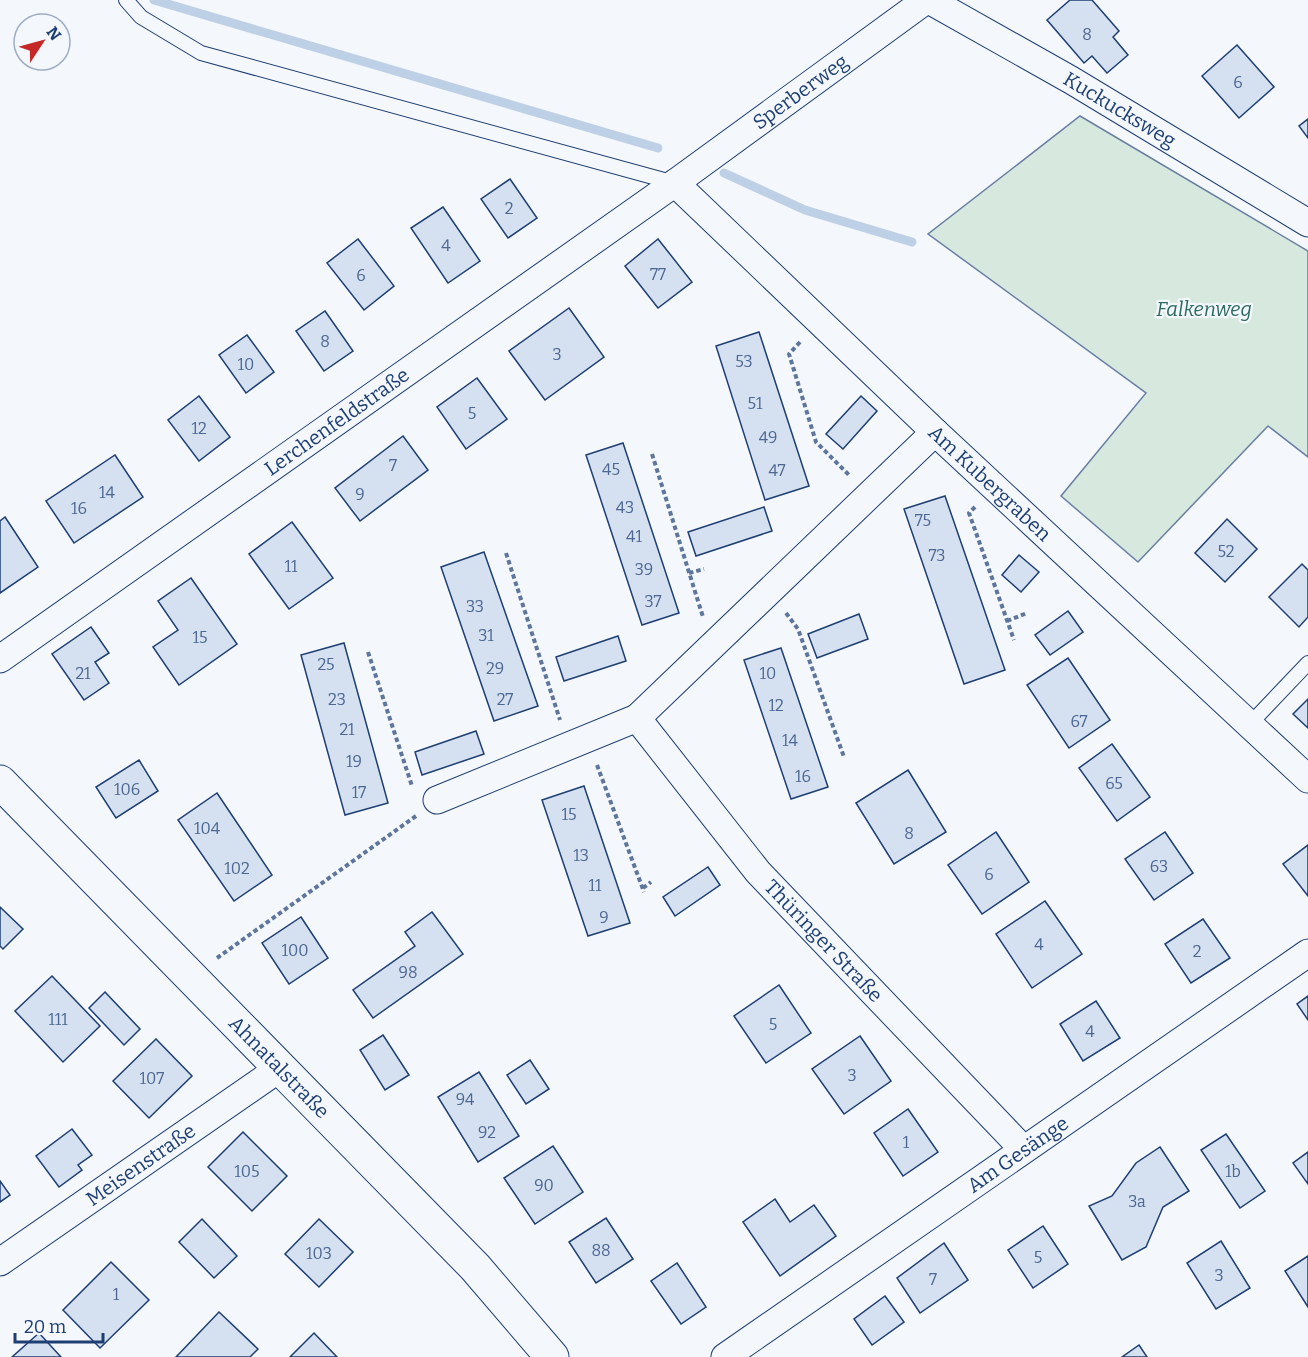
<svg xmlns="http://www.w3.org/2000/svg" width="1308" height="1357" viewBox="0 0 1308 1357" font-family="Bitter,serif">
  <style>
    .green { fill: #d7e8df; stroke: #687fa3; stroke-width: 1.5 }
    .lines { fill: none; stroke-linecap: round; stroke-linejoin: round }
    .stream { stroke: #bed0e5; stroke-width: 9 }
    .building { fill: #d5e0f0; stroke: #1d3f73; stroke-width: 1.5 }
    .service-casing { stroke: #1d3f73; stroke-width: 16 }
    .minor-casing { stroke: #1d3f73; stroke-width: 29 }
    .tertiary-casing { stroke: #1d3f73; stroke-width: 35 }
    .path { stroke: #5e769c; stroke-width: 4; stroke-dasharray: 4.5 3; stroke-linecap: butt }
    .service { stroke: #f4f7fb; stroke-width: 14 }
    .minor { stroke: #f4f7fb; stroke-width: 27 }
    .tertiary { stroke: #f4f7fb; stroke-width: 33 }
    .labels { text-anchor: middle; dominant-baseline: central; stroke-width: 4.5; stroke-linejoin: round; paint-order: stroke }
    .number-label { font-size: 16px; fill: #4b6792 }
    .street-label { font-size: 20px; fill: #1d3f73; stroke: #f4f7fb }
    .park-label { font-size: 20px; font-style: italic; fill: #2c6c60; stroke: #f4f7fb }
  </style>
  <rect width="100%" height="100%" fill="#f4f7fb"/>
  <polygon class="green" points="1080,116 1308,251 1308,457 1268,426 1138,562 1061,496 1146,393 928,234"/>
  <g class="lines">
    <g class="stream">
      <polyline points="154,0 658,148"/>
      <polyline points="724,173 805,210 912,242"/>
    </g>
  </g>
  <g class="building">
    <polygon points="1070,0 1092,0 1119,31 1113,37 1128,55 1107,73 1092,56 1084,63 1047,20"/>
    <polygon points="1237,45 1274,87 1239,118 1202,76"/>
    <polygon points="1308,119 1308,138 1299,126"/>
    <polygon points="510,179 537,218 508,238 481,199"/>
    <polygon points="443,207 480,261 448,283 411,228"/>
    <polygon points="358,239 394,286 364,310 327,263"/>
    <polygon points="658,239 692,282 658,308 625,266"/>
    <polygon points="569,308 604,357 545,400 509,351"/>
    <polygon points="325,311 353,351 324,371 296,331"/>
    <polygon points="759,332 809,486 765,500 716,346"/>
    <polygon points="247,335 274,372 246,393 219,355"/>
    <polygon points="477,378 507,419 466,449 437,407"/>
    <polygon points="199,396 230,437 199,461 168,420"/>
    <polygon points="861,396 877,411 843,449 826,434"/>
    <polygon points="403,436 428,470 360,521 335,488"/>
    <polygon points="623,443 679,613 642,625 586,455"/>
    <polygon points="115,455 143,497 74,543 46,501"/>
    <polygon points="945,496 1005,670 964,684 904,509"/>
    <polygon points="764,507 772,531 696,556 688,532"/>
    <polygon points="5,517 38,567 0,593 0,521"/>
    <polygon points="1227,519 1257,549 1225,582 1195,553"/>
    <polygon points="292,522 333,578 289,609 249,554"/>
    <polygon points="484,552 538,706 494,721 441,567"/>
    <polygon points="1019,555 1039,572 1021,592 1002,575"/>
    <polygon points="1302,564 1308,570 1308,617 1299,627 1269,597"/>
    <polygon points="191,578 237,644 179,685 153,647 178,630 158,601"/>
    <polygon points="1068,611 1083,632 1050,655 1035,635"/>
    <polygon points="859,614 868,639 817,658 808,634"/>
    <polygon points="91,627 109,653 95,662 109,683 84,700 52,654"/>
    <polygon points="618,636 626,661 564,681 556,657"/>
    <polygon points="344,643 388,803 345,815 301,655"/>
    <polygon points="781,648 828,787 791,799 744,660"/>
    <polygon points="1068,658 1110,720 1069,748 1027,685"/>
    <polygon points="1308,699 1308,728 1293,714"/>
    <polygon points="476,731 484,754 422,775 415,752"/>
    <polygon points="1112,744 1150,797 1117,821 1079,768"/>
    <polygon points="139,760 158,791 116,818 96,787"/>
    <polygon points="908,770 946,832 894,864 856,803"/>
    <polygon points="584,786 630,923 588,936 542,800"/>
    <polygon points="217,793 272,875 234,901 178,820"/>
    <polygon points="996,832 1029,882 982,914 948,865"/>
    <polygon points="1165,832 1193,873 1154,900 1125,859"/>
    <polygon points="1308,845 1308,896 1283,864"/>
    <polygon points="708,867 720,885 675,916 663,897"/>
    <polygon points="1045,901 1082,954 1032,988 996,934"/>
    <polygon points="0,907 23,929 3,949 0,946"/>
    <polygon points="432,912 463,954 373,1018 353,990 415,946 405,932"/>
    <polygon points="301,917 328,958 289,984 262,943"/>
    <polygon points="1203,919 1230,958 1191,983 1165,944"/>
    <polygon points="52,976 100,1026 63,1062 15,1011"/>
    <polygon points="779,985 811,1033 766,1063 734,1016"/>
    <polygon points="105,992 140,1029 124,1045 89,1008"/>
    <polygon points="1308,996 1308,1020 1297,1004"/>
    <polygon points="1096,1001 1120,1038 1083,1061 1060,1024"/>
    <polygon points="383,1035 409,1075 385,1090 360,1050"/>
    <polygon points="860,1036 891,1081 844,1114 812,1069"/>
    <polygon points="156,1039 192,1076 149,1118 113,1081"/>
    <polygon points="530,1060 549,1089 526,1104 507,1075"/>
    <polygon points="479,1072 519,1136 478,1162 438,1097"/>
    <polygon points="908,1109 938,1152 903,1176 874,1133"/>
    <polygon points="72,1129 92,1155 78,1165 82,1170 59,1187 36,1156"/>
    <polygon points="243,1132 287,1176 252,1211 208,1167"/>
    <polygon points="1226,1134 1265,1191 1240,1208 1201,1150"/>
    <polygon points="553,1146 583,1192 535,1224 504,1178"/>
    <polygon points="1160,1147 1189,1191 1163,1207 1146,1247 1122,1260 1089,1206 1112,1196 1136,1163"/>
    <polygon points="1308,1152 1308,1184 1293,1163"/>
    <polygon points="0,1181 10,1195 0,1202"/>
    <polygon points="775,1199 790,1222 814,1205 836,1236 780,1276 743,1222"/>
    <polygon points="606,1218 633,1259 596,1283 569,1242"/>
    <polygon points="202,1219 237,1256 214,1278 179,1242"/>
    <polygon points="319,1219 353,1252 319,1287 285,1254"/>
    <polygon points="1043,1226 1068,1264 1033,1288 1008,1250"/>
    <polygon points="1221,1241 1250,1288 1216,1309 1187,1263"/>
    <polygon points="944,1243 968,1280 920,1313 897,1278"/>
    <polygon points="1308,1256 1308,1307 1285,1271"/>
    <polygon points="111,1262 149,1300 100,1348 63,1310"/>
    <polygon points="677,1263 706,1307 681,1324 651,1281"/>
    <polygon points="885,1296 904,1322 872,1345 854,1319"/>
    <polygon points="219,1312 258,1349 250,1357 176,1357"/>
    <polygon points="39,1333 61,1357 12,1357"/>
    <polygon points="314,1333 337,1357 290,1357"/>
    <polygon points="1139,1345 1147,1357 1122,1357"/>
  </g>
  <g class="lines">
    <defs>
      <g id="service">
        <polyline points="126,0 141,17 201,53 675,183"/>
        <polyline points="1249,725 1308,663"/>
      </g>
      <g id="minor">
        <path id="s1" d="M929,0L1071,80L1308,223"/>
        <path id="s2" d="M675,183L935,432L1308,779"/>
        <path id="s3" d="M935,432L637,718L758,872L1023,1149"/>
        <path id="s4" d="M0,659L675,183L926,0"/>
        <polyline points="437,800 637,718"/>
        <path id="s5" d="M0,1262L280,1068"/>
        <path id="s6" d="M725,1357L1308,953"/>
      </g>
      <g id="tertiary">
        <path id="s7" d="M0,782L475,1267L552,1357"/>
      </g>
    </defs>
    <use href="#service" class="service-casing"/>
    <use href="#minor" class="minor-casing"/>
    <use href="#tertiary" class="tertiary-casing"/>
    <g class="path">
      <polyline points="800,342 789,354 816,442 849,475"/>
      <polyline points="652,454 703,617"/>
      <polyline points="975,507 969,513 1014,640"/>
      <polyline points="506,553 560,720"/>
      <polyline points="689,573 704,569"/>
      <polyline points="786,613 798,629 844,757"/>
      <polyline points="1007,621 1027,613"/>
      <polyline points="368,652 412,786"/>
      <polyline points="597,765 644,892"/>
      <polyline points="643,888 651,882"/>
      <polyline points="217,958 416,816"/>
    </g>
    <use href="#service" class="service"/>
    <use href="#minor" class="minor"/>
    <use href="#tertiary" class="tertiary"/>
  </g>
  <g class="labels">
    <g class="number-label">
      <text x="1087" y="34">8</text>
      <text x="1238" y="82">6</text>
      <text x="509" y="208">2</text>
      <text x="446" y="245">4</text>
      <text x="658" y="274">77</text>
      <text x="361" y="275">6</text>
      <text x="325" y="341">8</text>
      <text x="557" y="354">3</text>
      <text x="744" y="361">53</text>
      <text x="246" y="364">10</text>
      <text x="755" y="403">51</text>
      <text x="472" y="413">5</text>
      <text x="199" y="428">12</text>
      <text x="768" y="437">49</text>
      <text x="393" y="465">7</text>
      <text x="611" y="469">45</text>
      <text x="777" y="470">47</text>
      <text x="107" y="492">14</text>
      <text x="360" y="494">9</text>
      <text x="625" y="507">43</text>
      <text x="79" y="508">16</text>
      <text x="923" y="520">75</text>
      <text x="634" y="536">41</text>
      <text x="1226" y="551">52</text>
      <text x="937" y="555">73</text>
      <text x="291" y="566">11</text>
      <text x="644" y="569">39</text>
      <text x="653" y="601">37</text>
      <text x="475" y="606">33</text>
      <text x="486" y="635">31</text>
      <text x="200" y="637">15</text>
      <text x="326" y="664">25</text>
      <text x="495" y="668">29</text>
      <text x="83" y="673">21</text>
      <text x="768" y="673">10</text>
      <text x="337" y="699">23</text>
      <text x="505" y="699">27</text>
      <text x="776" y="705">12</text>
      <text x="1079" y="721">67</text>
      <text x="347" y="729">21</text>
      <text x="790" y="740">14</text>
      <text x="354" y="761">19</text>
      <text x="803" y="776">16</text>
      <text x="1114" y="783">65</text>
      <text x="127" y="789">106</text>
      <text x="359" y="792">17</text>
      <text x="569" y="814">15</text>
      <text x="207" y="828">104</text>
      <text x="909" y="833">8</text>
      <text x="581" y="855">13</text>
      <text x="1159" y="866">63</text>
      <text x="237" y="868">102</text>
      <text x="989" y="874">6</text>
      <text x="595" y="885">11</text>
      <text x="604" y="917">9</text>
      <text x="1039" y="944">4</text>
      <text x="295" y="950">100</text>
      <text x="1197" y="951">2</text>
      <text x="408" y="972">98</text>
      <text x="58" y="1019">111</text>
      <text x="773" y="1024">5</text>
      <text x="1090" y="1031">4</text>
      <text x="852" y="1075">3</text>
      <text x="152" y="1078">107</text>
      <text x="465" y="1099">94</text>
      <text x="487" y="1132">92</text>
      <text x="906" y="1142">1</text>
      <text x="247" y="1171">105</text>
      <text x="1233" y="1171">1b</text>
      <text x="544" y="1185">90</text>
      <text x="1137" y="1201">3a</text>
      <text x="601" y="1250">88</text>
      <text x="319" y="1253">103</text>
      <text x="1038" y="1257">5</text>
      <text x="1219" y="1275">3</text>
      <text x="933" y="1279">7</text>
      <text x="116" y="1294">1</text>
    </g>
    <g class="street-label">
      <text stroke="none"><textPath href="#s4" startOffset="981">Sperberweg</textPath></text>
      <text stroke="none"><textPath href="#s1" startOffset="220">Kuckucksweg</textPath></text>
      <text stroke="none"><textPath href="#s4" startOffset="412">Lerchenfeldstraße</textPath></text>
      <text stroke="none"><textPath href="#s2" startOffset="435">Am Kubergraben</textPath></text>
      <text stroke="none"><textPath href="#s3" startOffset="704">Thüringer Straße</textPath></text>
      <text stroke="none"><textPath href="#s7" startOffset="399">Ahnatalstraße</textPath></text>
      <text stroke="none"><textPath href="#s6" startOffset="356">Am Gesänge</textPath></text>
      <text stroke="none"><textPath href="#s5" startOffset="171">Meisenstraße</textPath></text>
    </g>
    <g class="park-label">
      <text x="1204" y="309">Falkenweg</text>
    </g>
  </g>
  <g transform="translate(42 42) rotate(54)"><circle r="28" fill="#f4f7fb" stroke="#9eadc5" stroke-width="1.5"/>
  <path d="M0-4.5L10 22L0 15L-10 22Z" fill="#c62828"/>
  <text y="-9" font-size="16" font-weight="bold" text-anchor="middle" fill="#1d3f73">N</text>
  </g>
  <path d="M15 1333v9h88v-9" fill="none" stroke="#1d3f73" stroke-width="3"/>
  <text x="24" y="1333" font-size="18" fill="#1d3f73" stroke="#f4f7fb" stroke-width="4.5" paint-order="stroke">20 m</text>
</svg>
